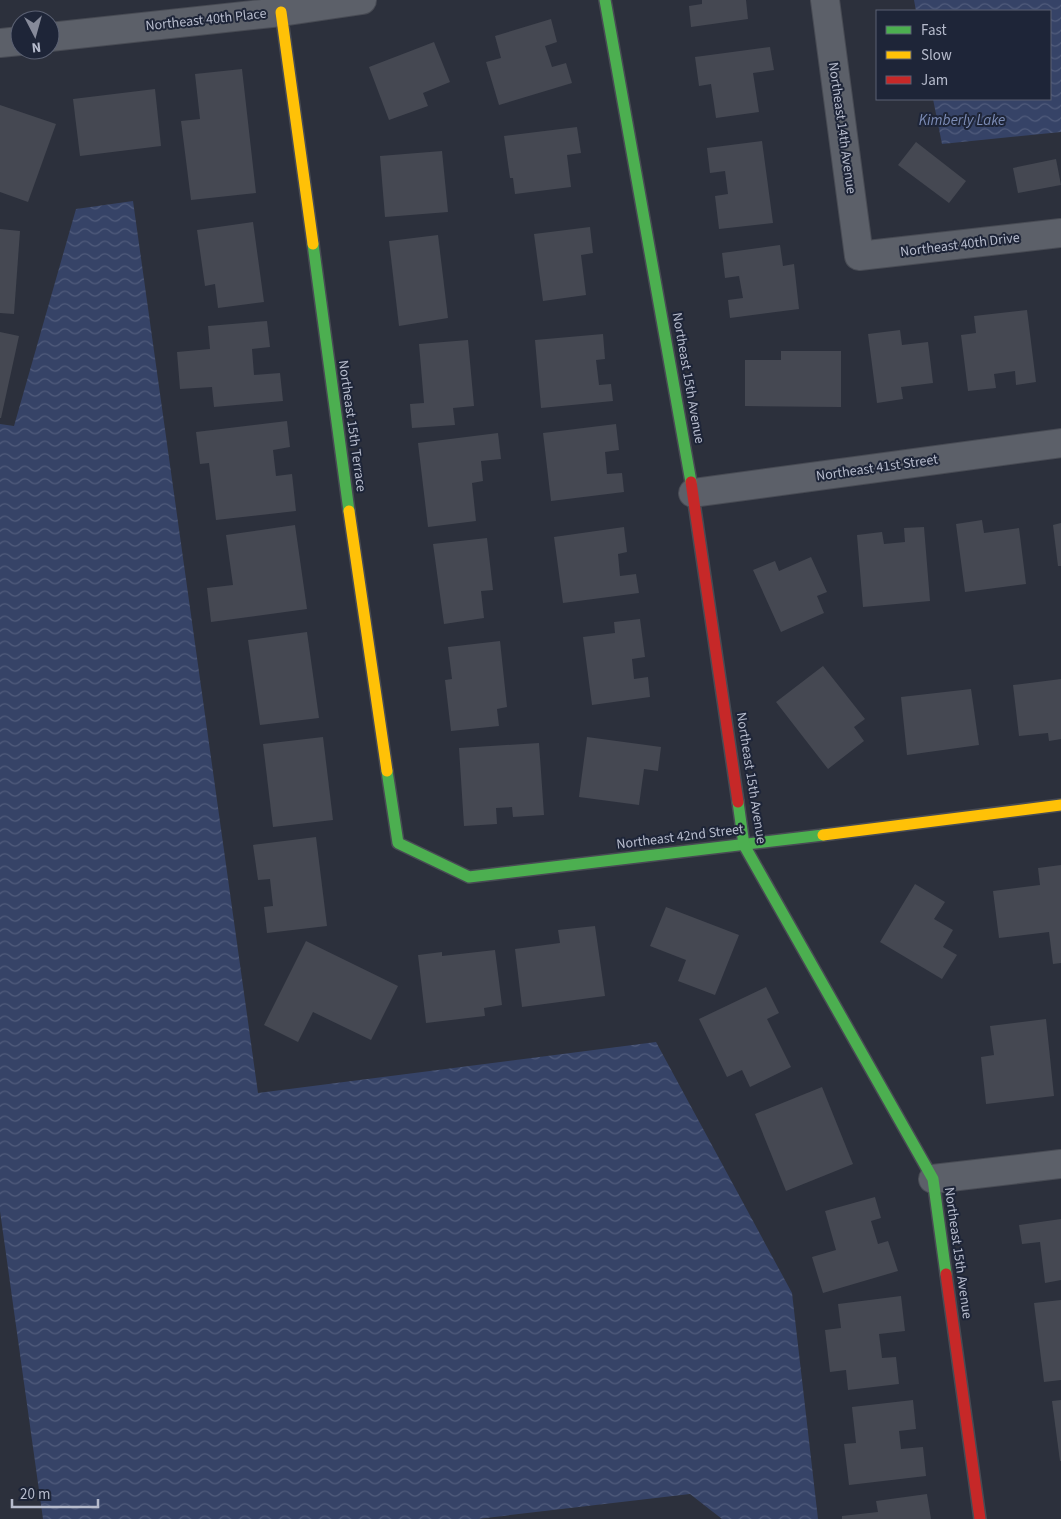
<svg xmlns="http://www.w3.org/2000/svg" width="1061" height="1519" viewBox="0 0 1061 1519" font-family="'Source Sans 3',sans-serif">
  <style>
    .water { fill: url(#water-waves) }
    .building { fill: #454852 }
    .lines { fill: none; stroke-linecap: round; stroke-linejoin: round }
    .street-casing { stroke: #484b54; stroke-width: 30 }
    .fast-casing { stroke: #484b54; stroke-width: 14 }
    .slow-casing { stroke: #484b54; stroke-width: 14 }
    .jam-casing { stroke: #484b54; stroke-width: 14 }
    .street { stroke: #5c6069; stroke-width: 28 }
    .fast { stroke: #4caf50; stroke-width: 11 }
    .slow { stroke: #ffc107; stroke-width: 11 }
    .jam { stroke: #c62828; stroke-width: 11 }
    .labels { text-anchor: middle; dominant-baseline: central; stroke-width: 4; stroke-linejoin: round; paint-order: stroke }
    .street-label { font-size: 14px; fill: #b6bbcc; stroke: #1e2538 }
    .water-label { font-size: 15px; font-style: italic; fill: #7c8cb5; stroke: #1e2538 }
  </style>
  <defs>
    <pattern id="water-waves" width="16" height="10" patternUnits="userSpaceOnUse" patternTransform="scale(1.25)"><rect width="16" height="10" fill="#364367"/><path d="M0 5q4-4 8 0t8 0" fill="none" stroke="#515c7c"/></pattern>
  </defs>
  <rect width="100%" height="100%" fill="#2c303c"/>
  <g class="water">
    <polygon points="914,0 1061,0 1061,132 942,144 933,99 1050,99 1050,11 916,11"/>
    <polygon points="133,201 258,1093 656,1042 792,1293 818,1519 722,1519 690,1494 477,1519 43,1519 0,1211 0,424 14,426 76,209"/>
  </g>
  <g class="building">
    <polygon points="702,0 746,0 748,19 691,27 689,6 702,4"/>
    <polygon points="551,19 557,42 545,46 552,67 566,63 572,83 499,105 486,62 501,58 495,36"/>
    <polygon points="434,42 450,82 423,93 428,106 389,120 369,67"/>
    <polygon points="770,47 774,70 753,73 759,112 716,118 711,84 699,86 695,57"/>
    <polygon points="242,69 256,193 191,200 181,121 200,119 195,74"/>
    <polygon points="155,89 161,146 80,156 73,99"/>
    <polygon points="0,105 56,124 28,202 0,192"/>
    <polygon points="577,127 581,153 567,155 571,187 515,194 513,178 510,178 504,136"/>
    <polygon points="762,141 773,223 719,229 715,196 728,194 725,171 710,173 707,148"/>
    <polygon points="916,142 966,181 949,203 898,165"/>
    <polygon points="442,151 448,212 385,217 380,156"/>
    <polygon points="1056,159 1061,185 1018,193 1013,168"/>
    <polygon points="253,222 264,302 218,308 215,284 205,286 197,230"/>
    <polygon points="590,227 593,253 581,255 586,295 543,301 534,234"/>
    <polygon points="0,229 20,231 14,314 0,313"/>
    <polygon points="438,235 448,318 399,326 389,241"/>
    <polygon points="780,245 783,266 794,264 799,309 730,318 728,300 743,298 739,276 725,278 722,253"/>
    <polygon points="1027,310 1036,382 1016,385 1015,371 994,374 996,388 968,391 961,335 976,333 974,316"/>
    <polygon points="267,321 270,347 252,349 254,375 280,373 283,401 214,407 212,387 180,389 177,352 210,349 208,326"/>
    <polygon points="900,330 902,345 928,342 933,383 901,387 903,399 877,403 868,334"/>
    <polygon points="0,332 19,336 1,418 0,418"/>
    <polygon points="603,334 605,359 596,360 599,385 611,384 613,401 541,408 535,340"/>
    <polygon points="468,340 474,406 453,408 455,425 412,428 410,404 424,403 419,344"/>
    <polygon points="781,351 841,351 841,407 745,406 745,360 781,360"/>
    <polygon points="287,421 290,447 273,450 276,476 292,474 296,511 216,520 209,463 200,464 196,432"/>
    <polygon points="616,424 619,450 605,452 607,474 622,473 624,492 551,501 543,433"/>
    <polygon points="498,433 501,459 481,461 483,481 472,483 476,521 428,527 418,443"/>
    <polygon points="982,520 984,533 1019,528 1026,584 965,592 956,524"/>
    <polygon points="1061,523 1061,566 1058,566 1053,525"/>
    <polygon points="295,525 307,609 211,622 207,588 233,585 226,535"/>
    <polygon points="624,527 627,552 618,554 620,576 636,574 639,593 563,603 554,537"/>
    <polygon points="924,527 930,601 863,607 857,535 882,532 884,544 905,542 904,528"/>
    <polygon points="487,538 493,590 481,591 484,618 444,624 433,544"/>
    <polygon points="811,557 827,592 817,596 824,613 781,632 753,570 775,561 779,571"/>
    <polygon points="640,619 645,657 632,659 634,679 648,677 650,697 592,705 583,637 615,633 614,622"/>
    <polygon points="307,632 319,718 260,725 248,640"/>
    <polygon points="500,641 507,707 497,709 499,726 451,731 445,680 452,679 448,647"/>
    <polygon points="823,666 865,719 854,727 864,741 828,769 776,702"/>
    <polygon points="1061,679 1061,739 1049,741 1048,733 1019,736 1013,685"/>
    <polygon points="971,689 979,745 907,755 901,697"/>
    <polygon points="323,737 333,820 273,827 263,744"/>
    <polygon points="587,737 661,747 658,771 644,769 639,805 579,797"/>
    <polygon points="539,743 544,815 513,817 512,807 496,808 497,824 464,826 459,748"/>
    <polygon points="316,837 327,926 267,933 264,907 273,906 270,879 258,880 253,845"/>
    <polygon points="1061,865 1061,963 1053,964 1049,932 999,938 993,891 1040,885 1038,868"/>
    <polygon points="915,884 945,902 934,919 953,930 943,947 957,955 942,979 880,942"/>
    <polygon points="666,907 739,935 715,995 678,981 686,960 650,946"/>
    <polygon points="595,926 605,996 522,1007 515,949 560,943 558,930"/>
    <polygon points="306,941 398,986 371,1040 313,1012 298,1042 264,1025"/>
    <polygon points="495,950 502,1005 484,1008 485,1016 426,1023 418,955 442,952 442,956"/>
    <polygon points="766,987 779,1013 767,1019 791,1067 750,1087 742,1070 727,1077 699,1019"/>
    <polygon points="1046,1019 1054,1096 986,1104 981,1057 994,1055 990,1026"/>
    <polygon points="822,1087 853,1164 786,1191 755,1114"/>
    <polygon points="875,1197 881,1218 871,1221 878,1244 888,1241 898,1271 823,1293 812,1257 836,1250 825,1211"/>
    <polygon points="1061,1219 1061,1280 1045,1283 1040,1242 1022,1244 1019,1225"/>
    <polygon points="901,1296 905,1331 879,1334 882,1358 896,1357 899,1384 848,1390 846,1370 830,1372 825,1330 841,1328 838,1304"/>
    <polygon points="1061,1300 1061,1380 1044,1382 1034,1303"/>
    <polygon points="913,1400 916,1429 899,1431 901,1449 923,1447 926,1476 849,1485 844,1444 856,1443 852,1407"/>
    <polygon points="1061,1400 1061,1461 1060,1461 1052,1401"/>
    <polygon points="927,1494 931,1519 842,1519 842,1516 878,1512 876,1501"/>
  </g>
  <g class="lines">
    <defs>
      <g id="street">
        <polyline points="825,0 859,256 1061,233"/>
        <polyline points="50,37 281,12 362,0"/>
        <polyline points="0,43 20,41"/>
        <polyline points="693,493 1061,443"/>
        <polyline points="933,1179 1061,1164"/>
      </g>
      <g id="fast">
        <polyline points="605,0 691,482"/>
        <polyline points="313,244 349,511"/>
        <polyline points="387,771 398,843 469,877 823,835"/>
        <polyline points="738,802 744,845 933,1179 946,1274"/>
      </g>
      <g id="slow">
        <polyline points="281,12 313,244"/>
        <polyline points="349,511 387,771"/>
        <polyline points="823,835 1061,805"/>
      </g>
      <g id="jam">
        <polyline points="691,482 738,802"/>
        <polyline points="946,1274 980,1519"/>
      </g>
    </defs>
    <use href="#street" class="street-casing"/>
    <use href="#fast" class="fast-casing"/>
    <use href="#slow" class="slow-casing"/>
    <use href="#jam" class="jam-casing"/>
    <use href="#street" class="street"/>
    <use href="#fast" class="fast"/>
    <use href="#slow" class="slow"/>
    <use href="#jam" class="jam"/>
  </g>
  <g class="labels">
    <g class="street-label">
      <text transform="translate(206 20) rotate(-6)">Northeast 40th Place</text>
      <text transform="translate(842 128) rotate(82)">Northeast 14th Avenue</text>
      <text transform="translate(960 245) rotate(-7)">Northeast 40th Drive</text>
      <text transform="translate(688 378) rotate(80)">Northeast 15th Avenue</text>
      <text transform="translate(352 426) rotate(82)">Northeast 15th Terrace</text>
      <text transform="translate(877 468) rotate(-8)">Northeast 41st Street</text>
      <text transform="translate(751 778) rotate(81)">Northeast 15th Avenue</text>
      <text transform="translate(680 837) rotate(-7)">Northeast 42nd Street</text>
      <text transform="translate(958 1253) rotate(82)">Northeast 15th Avenue</text>
    </g>
    <g class="water-label">
      <text x="962" y="120">Kimberly Lake</text>
    </g>
  </g>
  <rect x="876" y="10" width="175" height="90" fill="#1e2538" stroke="#5b6173"/>
  <rect x="886" y="26" width="25" height="8" fill="#4caf50" stroke="#5b6173"/>
  <text x="921" y="35" font-size="15" fill="#b6bbcc">Fast</text>
  <rect x="886" y="51" width="25" height="8" fill="#ffc107" stroke="#5b6173"/>
  <text x="921" y="60" font-size="15" fill="#b6bbcc">Slow</text>
  <rect x="886" y="76" width="25" height="8" fill="#c62828" stroke="#5b6173"/>
  <text x="921" y="85" font-size="15" fill="#b6bbcc">Jam</text>
  <g transform="translate(35 35) rotate(174)"><circle r="24" fill="#1e2538" stroke="#5b6173"/>
  <path d="M0-4L9 19L0 12L-9 19Z" fill="#868a9a"/>
  <text y="-8" font-size="14" font-weight="bold" text-anchor="middle" fill="#b6bbcc">N</text>
  </g>
  <path d="M12 1499v8h86v-8" fill="none" stroke="#b6bbcc" stroke-width="2.5"/>
  <text x="20" y="1499" font-size="15" fill="#b6bbcc" stroke="#1e2538" stroke-width="4" paint-order="stroke">20 m</text>
</svg>
